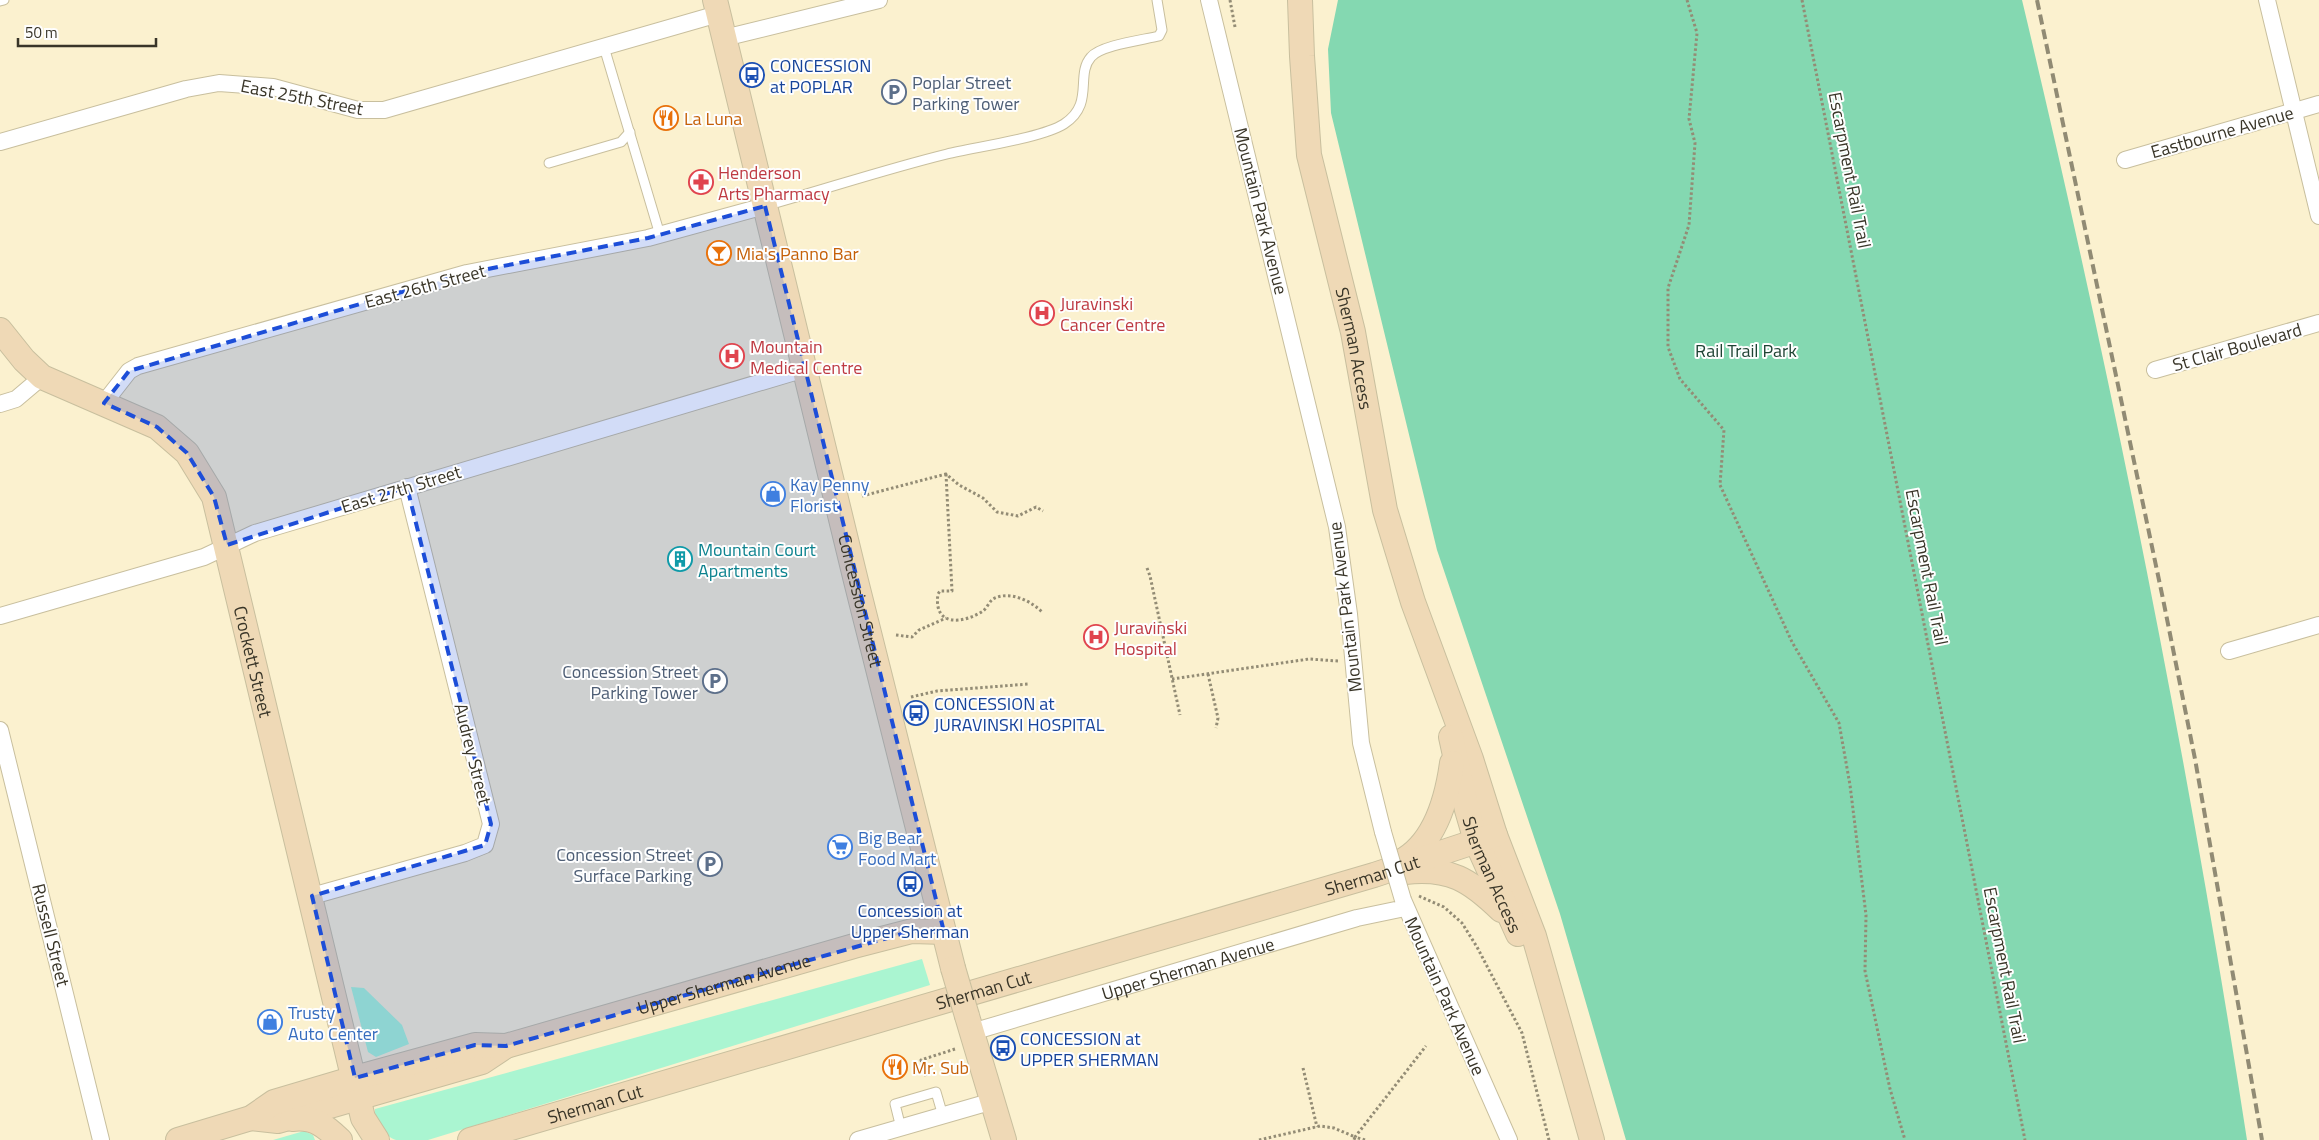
<svg xmlns="http://www.w3.org/2000/svg" width="2319" height="1140" viewBox="0 0 2319 1140" font-family="'Titillium Web',sans-serif">
  <style>
    .green { fill: #aaf5d1 }
    .forest { fill: #84d8b1 }
    .lines { fill: none; stroke-linecap: round; stroke-linejoin: round }
    .lane-casing { stroke: #c8bf9e; stroke-width: 11 }
    .street-casing { stroke: #c8bf9e; stroke-width: 18 }
    .secondary-casing { stroke: #c8bf9e; stroke-width: 26 }
    .path { stroke: #938c75; stroke-width: 3; stroke-dasharray: 2.5 2.5; stroke-linecap: butt }
    .lane { stroke: #fff; stroke-width: 9 }
    .street { stroke: #fff; stroke-width: 16 }
    .secondary { stroke: #efd9b6; stroke-width: 24 }
    .rail { stroke: #918b74; stroke-width: 4; stroke-dasharray: 10 5; stroke-linecap: butt }
    .street-bridge-casing { stroke: #c8bf9e; stroke-width: 18; stroke-linecap: butt }
    .secondary-bridge-casing { stroke: #c8bf9e; stroke-width: 26; stroke-linecap: butt }
    .street-bridge { stroke: #fff; stroke-width: 16 }
    .secondary-bridge { stroke: #efd9b6; stroke-width: 24 }
    .marked { fill: #1d4ed8; fill-opacity: 0.2; stroke: #1d4ed8; stroke-width: 4; stroke-dasharray: 10 6; stroke-linejoin: round }
    .labels { text-anchor: middle; dominant-baseline: central; stroke-width: 4; stroke-linejoin: round; paint-order: stroke }
    .transit-label { font-size: 18px; fill: #164399; stroke: #fefefe; text-anchor: start }
    .service-label { font-size: 18px; fill: #4e5e75; stroke: #fefefe; text-anchor: end }
    .street-label { font-size: 18px; fill: #393528; stroke: #fefefe }
    .food-label { font-size: 18px; fill: #c56008; stroke: #fefefe; text-anchor: start }
    .health-label { font-size: 18px; fill: #be3a42; stroke: #fefefe; text-anchor: start }
    .park-label { font-size: 18px; fill: #1e4333; stroke: #fefefe }
    .shop-label { font-size: 18px; fill: #366cbe; stroke: #fefefe; text-anchor: start }
    .culture-label { font-size: 18px; fill: #0d838f; stroke: #fefefe; text-anchor: start }
  </style>
  <rect width="100%" height="100%" fill="#fbf1cf"/>
  <g class="green">
    <path d="M922,959L930,985L428,1140C418,1140 405,1140 396,1140C384,1136 374,1121 375,1109Z"/>
    <polygon points="351,987 364,988 402,1025 409,1044 376,1057 368,1052"/>
    <polygon points="304,1131 313,1135 315,1140 273,1140"/>
  </g>
  <path class="forest" d="M1338,0H2022C2112,377 2188,757 2247,1140H1626L1560,914L1437,550L1331,113L1328,49Z"/>
  <g class="lines">
    <defs>
      <g id="lane">
        <polyline points="0,1 4,0"/>
        <polyline points="604,47 660,235"/>
        <polyline points="549,163 621,142 630,132"/>
        <path d="M765,206C826,189 886,169 947,154C976,147 1042,138 1064,124C1095,104 1075,75 1091,57C1101,45 1143,40 1159,36L1162,30L1157,0"/>
        <polyline points="901,1128 895,1104 936,1092 943,1116"/>
      </g>
      <g id="street">
        <polyline points="1209,0 1337,527 1349,614 1361,743 1383,832"/>
        <polyline points="2267,0 2319,216"/>
        <polyline points="724,38 879,0"/>
        <polyline points="0,142 186,89 219,83 273,87 358,110 384,110 718,14"/>
        <polyline points="2125,160 2319,104"/>
        <polyline points="2155,370 2319,323"/>
        <polyline points="104,403 129,371 138,366 467,273 648,238 765,206"/>
        <polyline points="0,404 16,399 42,377"/>
        <polyline points="0,616 204,557 255,533 805,369"/>
        <polyline points="2229,651 2319,625"/>
        <polyline points="0,730 101,1140"/>
        <polyline points="312,896 465,853 485,845 491,824 407,487"/>
        <polyline points="1403,900 1509,1140"/>
        <path id="s1" d="M972,1032L1357,918L1405,908"/>
        <polyline points="858,1140 993,1101"/>
      </g>
      <g id="secondary">
        <path id="s2" d="M715,0L856,581L953,968"/>
        <path id="s3" d="M1300,0L1302,56L1309,155L1353,332L1385,510L1413,602L1471,759L1495,835L1534,936L1592,1140"/>
        <path id="s4" d="M0,330L24,360L42,377L157,427L187,453L214,497L363,1118L377,1140"/>
        <path id="s5" d="M1451,737L1467,810L1476,841L1518,934"/>
        <path d="M1400,862C1435,844 1447,799 1452,763"/>
        <path d="M1405,872C1450,867 1470,880 1501,910"/>
        <polyline points="967,1016 1004,1140"/>
        <path id="s6" d="M251,1118L278,1121L482,1062L506,1046L854,946L912,931L944,932"/>
        <path d="M292,1119C314,1116 325,1126 340,1140"/>
        <polyline points="178,1140 251,1118 274,1102 355,1078 475,1045 506,1046"/>
        <path id="s7" d="M470,1140L1374,875L1495,835"/>
      </g>
    </defs>
    <use href="#lane" class="lane-casing"/>
    <use href="#street" class="street-casing"/>
    <use href="#secondary" class="secondary-casing"/>
    <g class="path">
      <polyline points="1230,0 1235,27"/>
      <polyline points="1687,0 1697,33 1689,119 1695,143 1689,225 1668,288 1668,347 1680,379 1724,430 1720,485 1792,642 1839,723 1850,785 1866,915 1865,971 1890,1089 1905,1140"/>
      <polyline points="1802,0 2025,1140"/>
      <path d="M946,474L952,591H940L938,594C933,627 963,624 983,611C987,608 989,602 993,599C1009,590 1032,601 1043,613"/>
      <polyline points="862,496 946,474 959,485 983,498 997,512 1018,516 1036,507 1043,511"/>
      <polyline points="1147,568 1150,576 1180,715"/>
      <polyline points="896,635 912,637 919,630 946,618"/>
      <polyline points="1208,674 1218,718 1216,728"/>
      <polyline points="1172,679 1309,659 1338,661"/>
      <polyline points="911,697 937,691 1029,684"/>
      <polyline points="1419,896 1444,907 1462,923 1477,947 1522,1033 1549,1140"/>
      <polyline points="1303,1068 1317,1127"/>
      <polyline points="926,1076 921,1060 955,1049"/>
      <polyline points="1259,1140 1320,1126 1334,1128 1355,1137 1354,1140"/>
      <polyline points="1365,1140 1355,1137 1426,1046"/>
    </g>
    <use href="#lane" class="lane"/>
    <use href="#street" class="street"/>
    <use href="#secondary" class="secondary"/>
    <polyline class="rail" points="2037,0 2163,599 2195,759 2262,1140"/>
    <defs>
      <polyline id="street-bridge" points="1383,832 1403,900"/>
      <polyline id="secondary-bridge" points="953,968 967,1016"/>
    </defs>
    <use href="#street-bridge" class="street-bridge-casing"/>
    <use href="#secondary-bridge" class="secondary-bridge-casing"/>
    <use href="#street-bridge" class="street-bridge"/>
    <use href="#secondary-bridge" class="secondary-bridge"/>
  </g>
  <path class="marked" d="M765,206L944,932L912,931L506,1046L475,1045L355,1078L312,896L485,845L491,824L407,487L227,545L214,497L187,453L157,427L104,403L129,371L467,273L648,238Z"/>
  <defs>
    <symbol id="bus-ring" viewBox="-11 -11 22 22"><circle r="9.5" fill="#fefefe" stroke="#1a4fb4" stroke-width="1.5"/><path d="M-5-6H5V4H4V6H2V4H-2V6H-4V4H-5ZM-3.5-4V0h7V-4ZM-3.5 1.2v1.5H-2V1.2ZM2 1.2v1.5H3.5V1.2Z" fill="#1a4fb4"/></symbol>
    <symbol id="parking-ring" viewBox="-11 -11 22 22"><circle r="9.5" fill="#fefefe" stroke="#5c6f8a" stroke-width="1.5"/><path d="M-3.5-5.5H1a3.5 3.5 0 0 1 0 7H-1V5.5H-3.5ZM-1-3.4V-.6H.8a1.4 1.4 0 0 0 0-2.8Z" fill="#5c6f8a"/></symbol>
    <symbol id="restaurant-ring" viewBox="-11 -11 22 22"><circle r="9.5" fill="#fefefe" stroke="#e8710a" stroke-width="1.5"/><path d="M-5-6h1v4h1v-4h1v4h1v-4h1v5L-1.5 .5V6h-2V.5L-5-1ZM5-6V6H3V1.5H1.5Q1.5-4 5-6Z" fill="#e8710a"/></symbol>
    <symbol id="pharmacy-ring" viewBox="-11 -11 22 22"><circle r="9.5" fill="#fefefe" stroke="#e0444e" stroke-width="1.5"/><path d="M-2-6h4v4h4v4h-4v4h-4v-4h-4v-4h4Z" fill="#e0444e"/></symbol>
    <symbol id="bar-ring" viewBox="-11 -11 22 22"><circle r="9.5" fill="#fefefe" stroke="#e8710a" stroke-width="1.5"/><path d="M-6-5H6L.8 .8V4.5H3.5V6h-7V4.5H-.8V.8Z" fill="#e8710a"/></symbol>
    <symbol id="hospital-ring" viewBox="-11 -11 22 22"><circle r="9.5" fill="#fefefe" stroke="#e0444e" stroke-width="1.5"/><path d="M-5-5h3v3.5h4V-5h3V5h-3V1.5h-4V5h-3Z" fill="#e0444e"/></symbol>
    <symbol id="shop-ring" viewBox="-11 -11 22 22"><circle r="9.5" fill="#fefefe" stroke="#3f7fe0" stroke-width="1.5"/><path d="M-5-2.5h2.3a2.7 3.5 0 0 1 5.4 0H5L5.5 6h-11ZM-1.5-2.5h3a1.5 2.3 0 0 0-3 0Z" fill="#3f7fe0"/></symbol>
    <symbol id="building-ring" viewBox="-11 -11 22 22"><circle r="9.5" fill="#fefefe" stroke="#0f9aa8" stroke-width="1.5"/><path d="M-4-6H4V6H1V3H-1V6H-4ZM-2.5-4.3h1.7v1.8h-1.7ZM.8-4.3h1.7v1.8H.8ZM-2.5-1h1.7V.8h-1.7ZM.8-1h1.7V.8H.8Z" fill="#0f9aa8"/></symbol>
    <symbol id="supermarket-ring" viewBox="-11 -11 22 22"><circle r="9.5" fill="#fefefe" stroke="#3f7fe0" stroke-width="1.5"/><path d="M-6-5.5h2.5l.6 2H6L4.5 2H-2.5L-4.4-4H-6ZM-1.5 3.2a1.3 1.3 0 1 0 .1 0ZM3 3.2a1.3 1.3 0 1 0 .1 0Z" fill="#3f7fe0"/></symbol>
  </defs>
  <g fill-rule="evenodd">
    <use href="#bus-ring" x="738" y="61" width="28" height="28"/>
    <use href="#parking-ring" x="880" y="78" width="28" height="28"/>
    <use href="#restaurant-ring" x="652" y="104" width="28" height="28"/>
    <use href="#pharmacy-ring" x="687" y="168" width="28" height="28"/>
    <use href="#bar-ring" x="705" y="239" width="28" height="28"/>
    <use href="#hospital-ring" x="1028" y="299" width="28" height="28"/>
    <use href="#hospital-ring" x="718" y="342" width="28" height="28"/>
    <use href="#shop-ring" x="759" y="480" width="28" height="28"/>
    <use href="#building-ring" x="666" y="545" width="28" height="28"/>
    <use href="#hospital-ring" x="1082" y="623" width="28" height="28"/>
    <use href="#parking-ring" x="701" y="667" width="28" height="28"/>
    <use href="#bus-ring" x="902" y="699" width="28" height="28"/>
    <use href="#supermarket-ring" x="826" y="833" width="28" height="28"/>
    <use href="#parking-ring" x="696" y="850" width="28" height="28"/>
    <use href="#bus-ring" x="896" y="870" width="28" height="28"/>
    <use href="#shop-ring" x="256" y="1008" width="28" height="28"/>
    <use href="#bus-ring" x="989" y="1034" width="28" height="28"/>
    <use href="#restaurant-ring" x="881" y="1053" width="28" height="28"/>
  </g>
  <g class="labels">
    <g class="transit-label">
      <text x="770" y="65">CONCESSION<tspan x="770" dy="21">at POPLAR</tspan></text>
      <text x="934" y="703">CONCESSION at<tspan x="934" dy="21">JURAVINSKI HOSPITAL</tspan></text>
      <text x="910" y="910" text-anchor="middle">Concession at<tspan x="910" dy="21">Upper Sherman</tspan></text>
      <text x="1020" y="1038">CONCESSION at<tspan x="1020" dy="21">UPPER SHERMAN</tspan></text>
    </g>
    <g class="service-label">
      <text x="912" y="82" text-anchor="start">Poplar Street<tspan x="912" dy="21">Parking Tower</tspan></text>
      <text x="698" y="671">Concession Street<tspan x="698" dy="21">Parking Tower</tspan></text>
      <text x="692" y="854">Concession Street<tspan x="692" dy="21">Surface Parking</tspan></text>
    </g>
    <g class="street-label">
      <text transform="translate(302 97) rotate(11)">East 25th Street</text>
      <text transform="translate(2222 132) rotate(-16)">Eastbourne Avenue</text>
      <text transform="translate(1850 170) rotate(79)">Escarpment Rail Trail</text>
      <text transform="translate(1261 211) rotate(76)">Mountain Park Avenue</text>
      <text transform="translate(425 286) rotate(-15)">East 26th Street</text>
      <text transform="translate(2237 347) rotate(-16)">St Clair Boulevard</text>
      <text stroke="none"><textPath href="#s3" startOffset="354">Sherman Access</textPath></text>
      <text transform="translate(401 489) rotate(-17)">East 27th Street</text>
      <text transform="translate(1927 567) rotate(79)">Escarpment Rail Trail</text>
      <text stroke="none"><textPath href="#s2" startOffset="618">Concession Street</textPath></text>
      <text transform="translate(1345 607) rotate(-97)">Mountain Park Avenue</text>
      <text stroke="none"><textPath href="#s4" startOffset="449">Crockett Street</textPath></text>
      <text transform="translate(473 754) rotate(76)">Audrey Street</text>
      <text stroke="none"><textPath href="#s5" startOffset="144">Sherman Access</textPath></text>
      <text stroke="none"><textPath href="#s7" startOffset="940">Sherman Cut</textPath></text>
      <text transform="translate(51 935) rotate(76)">Russell Street</text>
      <text transform="translate(2005 965) rotate(79)">Escarpment Rail Trail</text>
      <text stroke="none"><textPath href="#s1" startOffset="225">Upper Sherman Avenue</textPath></text>
      <text stroke="none"><textPath href="#s6" startOffset="495">Upper Sherman Avenue</textPath></text>
      <text stroke="none"><textPath href="#s7" startOffset="535">Sherman Cut</textPath></text>
      <text transform="translate(1445 996) rotate(66)">Mountain Park Avenue</text>
      <text stroke="none"><textPath href="#s7" startOffset="130">Sherman Cut</textPath></text>
    </g>
    <g class="food-label">
      <text x="684" y="118">La Luna</text>
      <text x="736" y="253">Mia's Panno Bar</text>
      <text x="912" y="1067">Mr. Sub</text>
    </g>
    <g class="health-label">
      <text x="718" y="172">Henderson<tspan x="718" dy="21">Arts Pharmacy</tspan></text>
      <text x="1060" y="303">Juravinski<tspan x="1060" dy="21">Cancer Centre</tspan></text>
      <text x="750" y="346">Mountain<tspan x="750" dy="21">Medical Centre</tspan></text>
      <text x="1114" y="627">Juravinski<tspan x="1114" dy="21">Hospital</tspan></text>
    </g>
    <g class="park-label">
      <text x="1746" y="350">Rail Trail Park</text>
    </g>
    <g class="shop-label">
      <text x="790" y="484">Kay Penny<tspan x="790" dy="21">Florist</tspan></text>
      <text x="858" y="837">Big Bear<tspan x="858" dy="21">Food Mart</tspan></text>
      <text x="288" y="1012">Trusty<tspan x="288" dy="21">Auto Center</tspan></text>
    </g>
    <g class="culture-label">
      <text x="698" y="549">Mountain Court<tspan x="698" dy="21">Apartments</tspan></text>
    </g>
  </g>
  <path d="M18 38v8h138v-8" fill="none" stroke="#393528" stroke-width="2.5"/>
  <text x="25" y="38" font-size="15" fill="#393528" stroke="#fefefe" stroke-width="4" paint-order="stroke">50 m</text>
</svg>
